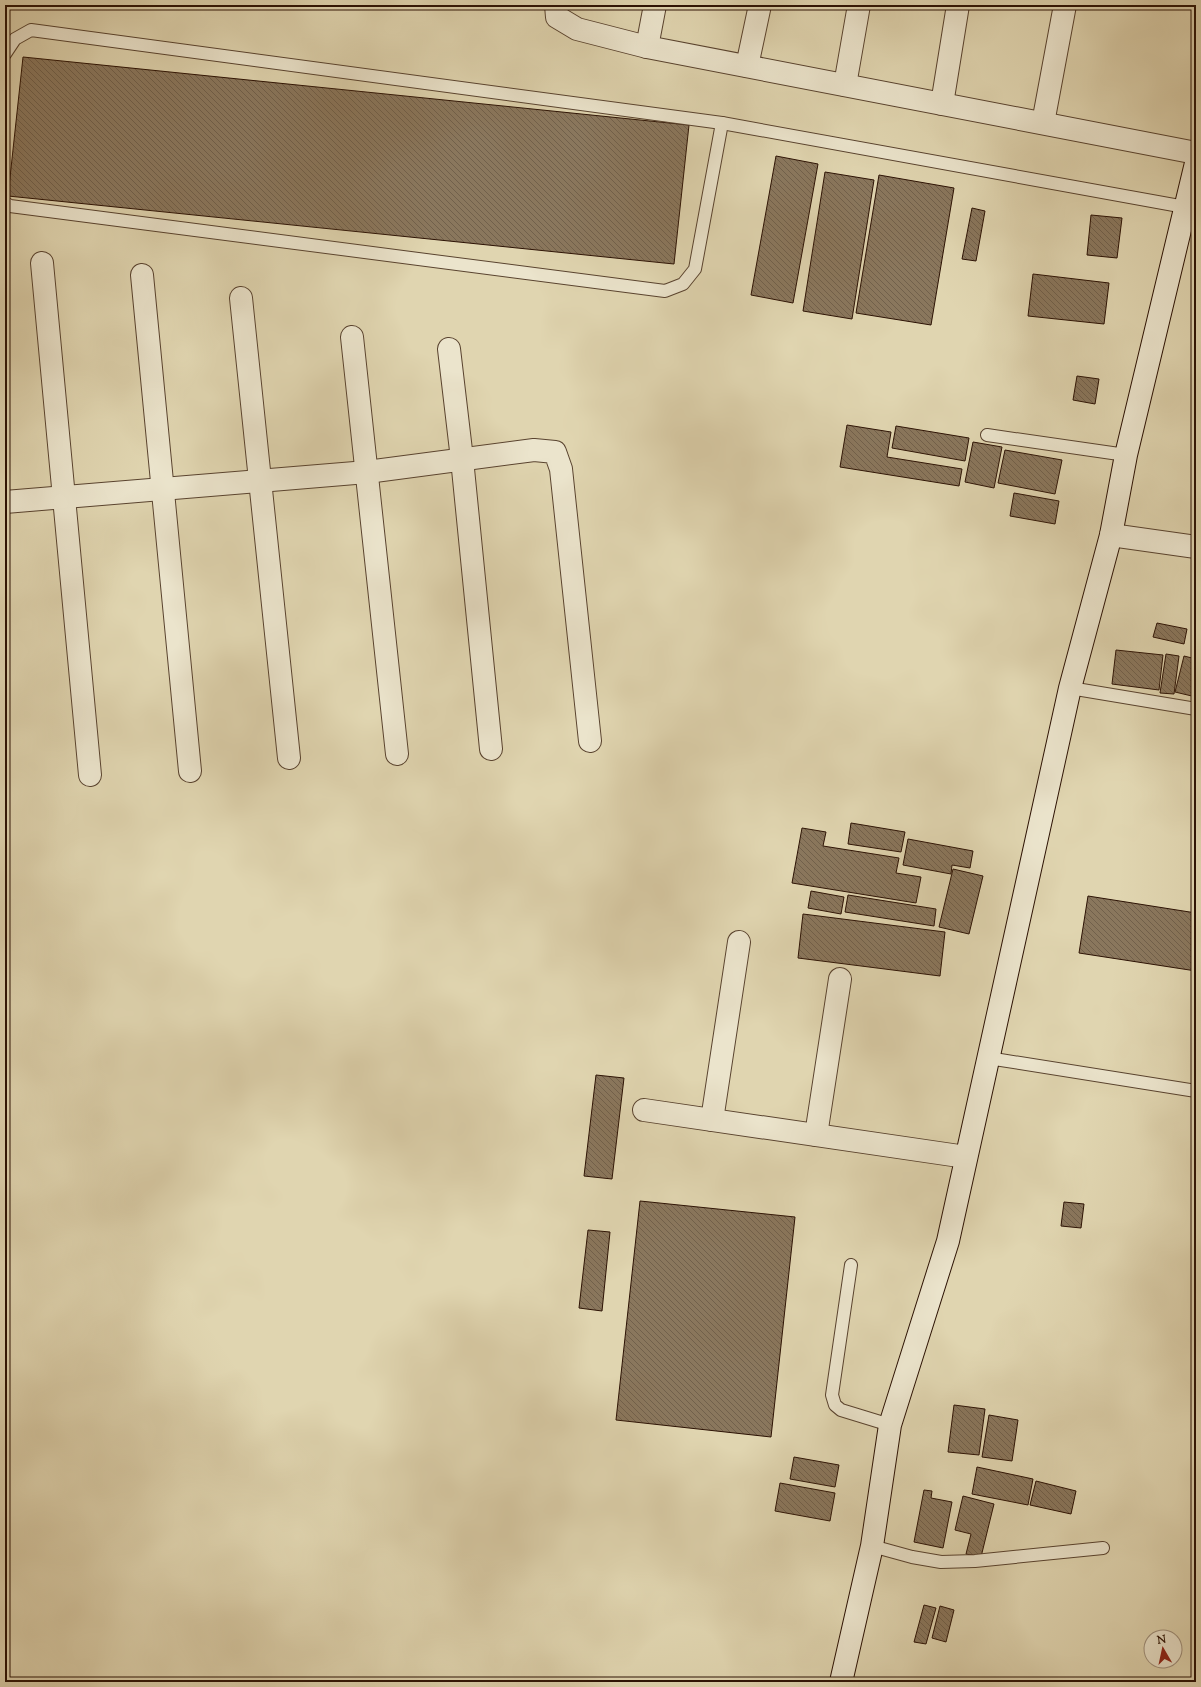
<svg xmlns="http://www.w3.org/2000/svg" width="1201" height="1687" viewBox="0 0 1201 1687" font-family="'Sorts Mill Goudy',serif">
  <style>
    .building { fill: url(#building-back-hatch); stroke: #2c1204 }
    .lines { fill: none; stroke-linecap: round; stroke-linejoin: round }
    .lane-casing { stroke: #59432f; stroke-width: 14 }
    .street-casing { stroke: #59432f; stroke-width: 24 }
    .secondary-casing { stroke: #2c1204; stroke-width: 24 }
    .lane { stroke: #ebe4cc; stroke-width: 12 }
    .street { stroke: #ebe4cc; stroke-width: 22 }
    .secondary { stroke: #ebe4cc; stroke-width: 22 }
  </style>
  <defs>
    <pattern id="building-back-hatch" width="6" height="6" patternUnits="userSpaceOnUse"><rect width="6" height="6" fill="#8a775d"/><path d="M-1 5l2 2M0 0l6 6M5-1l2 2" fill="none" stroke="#71604b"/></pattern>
  </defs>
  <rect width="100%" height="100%" fill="#e0d5b0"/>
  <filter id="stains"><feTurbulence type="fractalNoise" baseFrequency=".005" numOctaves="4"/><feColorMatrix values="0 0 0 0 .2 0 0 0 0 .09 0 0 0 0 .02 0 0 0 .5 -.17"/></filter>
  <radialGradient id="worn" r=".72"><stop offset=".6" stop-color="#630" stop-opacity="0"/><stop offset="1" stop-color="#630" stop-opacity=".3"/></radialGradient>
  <g class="building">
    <polygon points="23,57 689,125 674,264 8,196"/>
    <polygon points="776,156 818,164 793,303 751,295"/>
    <polygon points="825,172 874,180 852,319 803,311"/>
    <polygon points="879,175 954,188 931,325 856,313"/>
    <polygon points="972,208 985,211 976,261 962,259"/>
    <polygon points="1091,215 1122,218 1117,258 1087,255"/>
    <polygon points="1033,274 1109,283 1104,324 1028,316"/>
    <polygon points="1077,376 1099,379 1095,404 1073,400"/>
    <polygon points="847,425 891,432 887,457 962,469 959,486 840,467"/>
    <polygon points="896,426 969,438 965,461 892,448"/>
    <polygon points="973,442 1002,447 994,488 965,482"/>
    <polygon points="1005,450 1062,460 1055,494 998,483"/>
    <polygon points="1014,493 1059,501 1055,524 1010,516"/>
    <polygon points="1157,623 1187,629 1184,644 1153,637"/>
    <polygon points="1116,650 1163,655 1159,690 1112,684"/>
    <polygon points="1166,654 1179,656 1174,694 1160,693"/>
    <polygon points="1184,656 1196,659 1196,697 1175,692"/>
    <polygon points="851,823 905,832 901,852 848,844"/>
    <polygon points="802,828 826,832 823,846 899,858 896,873 921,877 916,903 792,883"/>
    <polygon points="908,839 973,851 970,868 952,865 951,874 903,865"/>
    <polygon points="953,869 983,876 969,934 939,927"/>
    <polygon points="811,891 844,897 841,914 808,908"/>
    <polygon points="848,895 936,909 934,926 845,912"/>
    <polygon points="1088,896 1196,913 1196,971 1079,953"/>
    <polygon points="803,914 945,932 940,976 798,958"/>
    <polygon points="596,1075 624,1078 612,1179 584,1176"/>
    <polygon points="640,1201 795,1217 771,1437 616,1420"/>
    <polygon points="1064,1202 1084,1204 1081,1228 1061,1226"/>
    <polygon points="588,1230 610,1232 602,1311 579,1308"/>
    <polygon points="954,1405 985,1409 979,1455 948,1452"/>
    <polygon points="989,1415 1018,1420 1012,1461 982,1457"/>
    <polygon points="794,1457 839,1465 835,1487 790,1479"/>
    <polygon points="977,1467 1033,1479 1028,1505 972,1494"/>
    <polygon points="1036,1481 1076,1491 1071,1514 1030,1505"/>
    <polygon points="780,1483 835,1493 830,1521 775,1511"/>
    <polygon points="924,1490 932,1491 931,1498 952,1502 943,1548 914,1542"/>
    <polygon points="963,1496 994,1504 981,1557 966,1554 971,1534 955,1530"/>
    <polygon points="924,1605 936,1608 926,1644 914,1642"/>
    <polygon points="940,1606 954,1610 946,1642 932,1638"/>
  </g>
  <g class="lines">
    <defs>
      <g id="lane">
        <polyline points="5,54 15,39 31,30 722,123 1185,207"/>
        <polyline points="5,203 10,206 665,291 683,284 695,269 722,123"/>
        <polyline points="987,435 1126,455"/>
        <polyline points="1070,688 1196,709"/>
        <polyline points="988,1058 1196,1091"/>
        <polyline points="851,1265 832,1395 835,1405 841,1410 890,1425"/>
        <polyline points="872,1546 912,1557 941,1562 975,1561 1103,1548"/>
      </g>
      <g id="street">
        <polyline points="556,5 557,17 577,29 647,47 1196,153"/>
        <polyline points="647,47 655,5"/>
        <polyline points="747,66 760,5"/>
        <polyline points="845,85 859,5"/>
        <polyline points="942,104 958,5"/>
        <polyline points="1043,123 1065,5"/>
        <polyline points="42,263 90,775"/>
        <polyline points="142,275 190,771"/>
        <polyline points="241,298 289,758"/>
        <polyline points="352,337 397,754"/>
        <polyline points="449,349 462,459 491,749"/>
        <polyline points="5,502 367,472 534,450 555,452 561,469 590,741"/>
        <polyline points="1111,535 1196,547"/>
        <polyline points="644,1110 966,1157"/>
        <polyline points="712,1120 739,942"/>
        <polyline points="816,1135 840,979"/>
      </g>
      <polyline id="secondary" points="841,1682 872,1546 890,1425 948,1241 1070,688 1111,535 1126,455 1196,163"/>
    </defs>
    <use href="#lane" class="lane-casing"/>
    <use href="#street" class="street-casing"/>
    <use href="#secondary" class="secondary-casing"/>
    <use href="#lane" class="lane"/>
    <use href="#street" class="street"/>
    <use href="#secondary" class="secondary"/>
  </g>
  <rect width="1201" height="1687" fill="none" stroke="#e0d5b0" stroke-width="20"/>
  <rect x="6" y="6" width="1189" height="1675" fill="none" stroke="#2c1204" stroke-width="2"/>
  <rect x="10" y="10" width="1181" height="1667" fill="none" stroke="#2c1204"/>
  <g transform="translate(1163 1649) rotate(351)"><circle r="19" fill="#ebe4cc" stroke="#9f907c"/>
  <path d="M0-3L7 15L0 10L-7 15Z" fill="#8f2418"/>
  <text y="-6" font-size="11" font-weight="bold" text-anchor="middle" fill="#2c1204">N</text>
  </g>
  <rect width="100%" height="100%" filter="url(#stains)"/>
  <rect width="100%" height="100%" fill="url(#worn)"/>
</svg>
